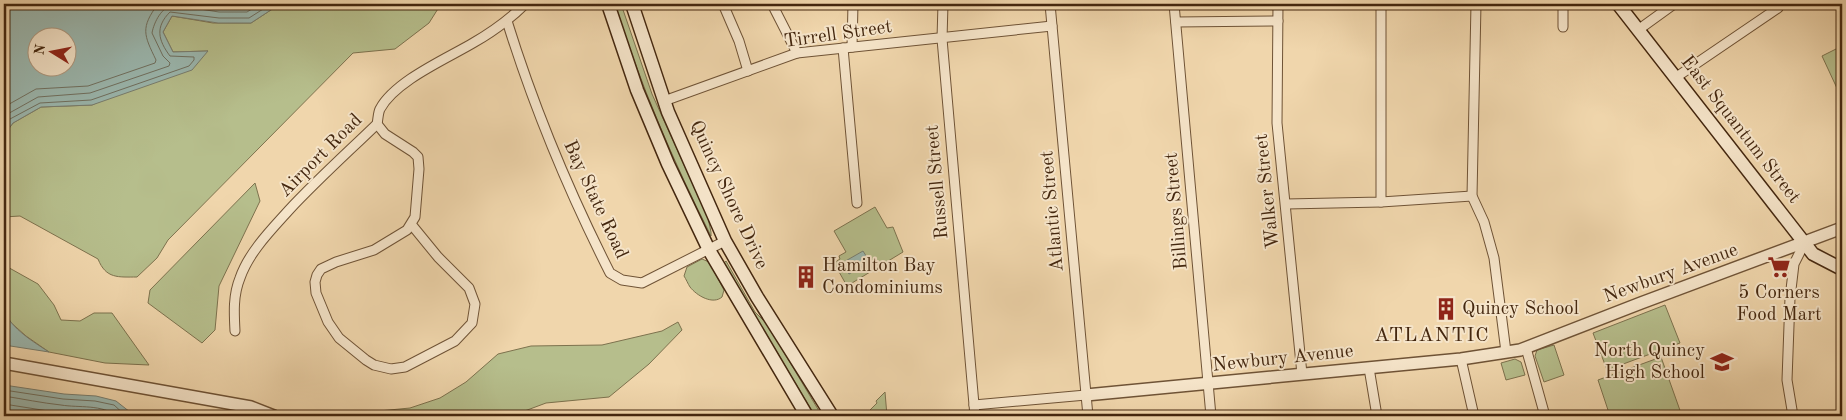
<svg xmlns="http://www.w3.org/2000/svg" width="1846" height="420" viewBox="0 0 1846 420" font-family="'Old Standard TT',serif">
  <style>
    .green { fill: #b6be8c; stroke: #7d724e }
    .water { fill: #9bb8b0; stroke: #787e70; fill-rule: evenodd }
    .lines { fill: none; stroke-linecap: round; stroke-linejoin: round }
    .shore { stroke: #707060; stroke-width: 1 }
    .minor-casing { stroke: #6f5336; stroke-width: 11 }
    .tertiary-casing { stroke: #6f5336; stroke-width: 14 }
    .secondary-casing { stroke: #44270f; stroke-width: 15 }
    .minor { stroke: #f5e4c9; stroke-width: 9 }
    .tertiary { stroke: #f5e4c9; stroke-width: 11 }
    .secondary { stroke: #f5e4c9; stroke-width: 12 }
    .labels { text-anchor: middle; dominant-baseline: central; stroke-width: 4; stroke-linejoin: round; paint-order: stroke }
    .street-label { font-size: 19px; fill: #44270f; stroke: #f5e4c9 }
    .poi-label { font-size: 19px; fill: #44270f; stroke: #f5e4c9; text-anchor: start }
    .neighbourhood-label { font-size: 20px; letter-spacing: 1px; fill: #44270f; stroke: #f5e4c9 }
  </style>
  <rect width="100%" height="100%" fill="#f0d6ac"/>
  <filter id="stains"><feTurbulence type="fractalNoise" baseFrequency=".004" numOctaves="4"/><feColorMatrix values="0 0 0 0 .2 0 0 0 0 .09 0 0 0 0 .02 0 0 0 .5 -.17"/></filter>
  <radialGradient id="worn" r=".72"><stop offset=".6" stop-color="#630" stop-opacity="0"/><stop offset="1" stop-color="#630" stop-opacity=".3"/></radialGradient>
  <g class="green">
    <path d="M280,4H441L429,23L395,49L353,53L168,240L157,258L137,277C118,277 106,279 98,259L20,216L4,217V135L13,123L41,107L92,105L208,51L173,52L163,32L172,16L213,23H251Z"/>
    <path d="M615,4H621L652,94L708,218L711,232V236C673,161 640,84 615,4Z"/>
    <polygon points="1842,46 1842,99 1822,56"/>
    <polygon points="255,183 260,201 219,286 215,330 202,343 148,303 150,290"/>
    <polygon points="875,207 887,228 893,227 903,252 847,286 834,263 840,259 839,256 846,252 834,231"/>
    <path d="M702,259L709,262L724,290L722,297C713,305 697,296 690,287C688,284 686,279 684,276L687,267Z"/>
    <polygon points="726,261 755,312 767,324 822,416 815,416 724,263"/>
    <polygon points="4,265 38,284 54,305 61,320 80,321 94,313 112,313 149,365 105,363 49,352 26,336 8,320 4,311"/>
    <polygon points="1665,305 1680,343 1607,370 1593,333"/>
    <polygon points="678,322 682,330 649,364 609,397 546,403 522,412 519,416 379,416 379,411 410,408 440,398 466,382 498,354 531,346 602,345 662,331"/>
    <polygon points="1554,345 1564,375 1544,382 1535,356 1537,350"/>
    <polygon points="1661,357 1682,416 1610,416 1598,380"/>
    <polygon points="1515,359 1521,362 1525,375 1506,380 1501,363"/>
    <polygon points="885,392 887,416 864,416 877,403 876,401"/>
  </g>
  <g class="water">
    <path d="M4,4H280L251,23H218L172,16L163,32L173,52L208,51L192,70L92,105L41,107L13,123L4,135ZM38,38H68V68H38Z"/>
    <polygon points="863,251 870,262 849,274 842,263"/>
    <path d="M4,311C12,329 32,341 49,352L4,345Z"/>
    <polygon points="4,385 64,394 96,396 116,401 130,412 131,416 4,416"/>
  </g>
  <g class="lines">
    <g class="shore">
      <path d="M4,107L36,89L88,86L155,63L156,60C144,35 140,28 158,4"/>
      <path d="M4,116L38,97L90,93L169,66L170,63L163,56L152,33C154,22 162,6 174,5L219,12H247L260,4"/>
      <path d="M4,127L10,119L40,103L91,100L189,66L194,60V57L170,56C158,40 155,27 170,12L219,18H249L271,4"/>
      <polyline points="4,390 63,399 95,401 114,405 126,416"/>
      <path d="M4,396C23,399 42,403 61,405C79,408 102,404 117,416"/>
      <polyline points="4,404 61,413 99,416"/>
    </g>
    <defs>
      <g id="minor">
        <polyline points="723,4 739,41 748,71"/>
        <polyline points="772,4 797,53"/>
        <polyline points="943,4 942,39 975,416"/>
        <polyline points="1050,4 1088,416"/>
        <polyline points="1174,4 1211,416"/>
        <polyline points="1278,4 1277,123 1302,374"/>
        <polyline points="1476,4 1472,196 1484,222 1494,258 1506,352"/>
        <path d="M507,21C534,108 569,192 610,273L622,280L642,283L725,241"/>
        <polyline points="1176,22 1278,21"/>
        <polyline points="1563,27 1563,4"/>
        <polyline points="1638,30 1674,4"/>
        <polyline points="852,47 853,4"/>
        <polyline points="843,48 857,203"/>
        <polyline points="1675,78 1778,8 1776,4"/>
        <polyline points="664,101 797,53 1052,26"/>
        <polyline points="377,124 385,134 413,152 418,157 419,169 415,217 407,230 374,250 336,262 321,269 317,275 315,282 316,293 328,322 339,338 366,360 374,365 391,369 405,367 455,341 472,323 475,304 469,288 438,257 411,224"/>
        <polyline points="1381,202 1381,4"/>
        <polyline points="1286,204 1381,202 1472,196"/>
        <path d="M235,331C234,313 233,295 240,278C249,252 271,230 289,210C317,180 347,153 377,124C378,120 378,113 380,109C395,81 446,59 473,43C492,32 509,20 525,4"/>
        <polyline points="1526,348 1545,416"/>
        <polyline points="1461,359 1474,416"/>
        <polyline points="1369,368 1377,416"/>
        <polyline points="974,405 1086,395"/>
        <polyline points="1793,416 1787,380 1790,298 1794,264 1805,242"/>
      </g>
      <g id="tertiary">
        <polyline points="4,363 234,404 251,407 274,416"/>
        <polyline points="1086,395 1461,359 1520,350 1641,303 1842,228"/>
      </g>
      <g id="secondary">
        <polyline points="608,4 637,90 668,164 709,250 807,416"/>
        <polyline points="632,4 668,112 725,241 757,297 832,416"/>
        <polyline points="1618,4 1813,254 1842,269"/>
      </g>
    </defs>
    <use href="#minor" class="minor-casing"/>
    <use href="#tertiary" class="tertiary-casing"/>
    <use href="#secondary" class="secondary-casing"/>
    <use href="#minor" class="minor"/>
    <use href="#tertiary" class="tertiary"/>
    <use href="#secondary" class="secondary"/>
  </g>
  <defs>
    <symbol id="supermarket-bare" viewBox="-9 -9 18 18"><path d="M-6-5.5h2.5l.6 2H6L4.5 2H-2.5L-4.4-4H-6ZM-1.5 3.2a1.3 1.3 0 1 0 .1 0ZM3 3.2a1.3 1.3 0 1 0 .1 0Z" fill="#8f2418" stroke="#f5e4c9" stroke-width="2.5" paint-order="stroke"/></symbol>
    <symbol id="building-bare" viewBox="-9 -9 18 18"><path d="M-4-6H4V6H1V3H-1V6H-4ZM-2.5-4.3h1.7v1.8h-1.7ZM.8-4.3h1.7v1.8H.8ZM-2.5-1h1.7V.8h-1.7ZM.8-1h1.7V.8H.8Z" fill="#8f2418" stroke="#f5e4c9" stroke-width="2.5" paint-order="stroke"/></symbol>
    <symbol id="school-bare" viewBox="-9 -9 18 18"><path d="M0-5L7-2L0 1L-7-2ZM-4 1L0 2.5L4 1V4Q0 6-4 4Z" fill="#8f2418" stroke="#f5e4c9" stroke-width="2.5" paint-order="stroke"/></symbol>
  </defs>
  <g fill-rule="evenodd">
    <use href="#supermarket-bare" x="1763" y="251" width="32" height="32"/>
    <use href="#building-bare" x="790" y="261" width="32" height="32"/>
    <use href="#building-bare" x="1430" y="293" width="32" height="32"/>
    <use href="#school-bare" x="1706" y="346" width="32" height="32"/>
  </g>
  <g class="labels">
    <g class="street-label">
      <text transform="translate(838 35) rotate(-8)">Tirrell Street</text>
      <text transform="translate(1740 130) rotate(52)">East Squantum Street</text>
      <text transform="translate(321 156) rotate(-45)">Airport Road</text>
      <text transform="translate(938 182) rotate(-95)">Russell Street</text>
      <text transform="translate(1268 191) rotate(-96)">Walker Street</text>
      <text transform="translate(728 195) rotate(65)">Quincy Shore Drive</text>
      <text transform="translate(595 200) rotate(65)">Bay State Road</text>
      <text transform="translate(1053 211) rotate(-95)">Atlantic Street</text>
      <text transform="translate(1177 211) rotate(-95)">Billings Street</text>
      <text transform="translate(1671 274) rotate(-20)">Newbury Avenue</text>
      <text transform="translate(1283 359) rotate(-6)">Newbury Avenue</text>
    </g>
    <g class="poi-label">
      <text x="822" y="266">Hamilton Bay<tspan x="822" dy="22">Condominiums</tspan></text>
      <text x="1779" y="293" text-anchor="middle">5 Corners<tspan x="1779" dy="22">Food Mart</tspan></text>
      <text x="1462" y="309">Quincy School</text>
      <text x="1705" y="351" text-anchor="end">North Quincy<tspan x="1705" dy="22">High School</tspan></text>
    </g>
    <g class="neighbourhood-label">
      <text x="1432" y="336">ATLANTIC</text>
    </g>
  </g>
  <rect width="1846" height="420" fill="none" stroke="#f0d6ac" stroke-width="20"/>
  <rect x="5" y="5" width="1836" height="410" fill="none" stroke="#44270f" stroke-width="2.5"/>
  <rect x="10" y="10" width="1826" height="400" fill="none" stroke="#44270f"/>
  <g transform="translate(52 52) rotate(280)"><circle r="24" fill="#f5e4c9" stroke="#ae987f"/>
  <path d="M0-4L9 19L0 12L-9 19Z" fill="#8f2418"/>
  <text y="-8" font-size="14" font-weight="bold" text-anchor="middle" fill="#44270f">N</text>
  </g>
  <rect width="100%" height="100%" filter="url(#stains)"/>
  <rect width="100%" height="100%" fill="url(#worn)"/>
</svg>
